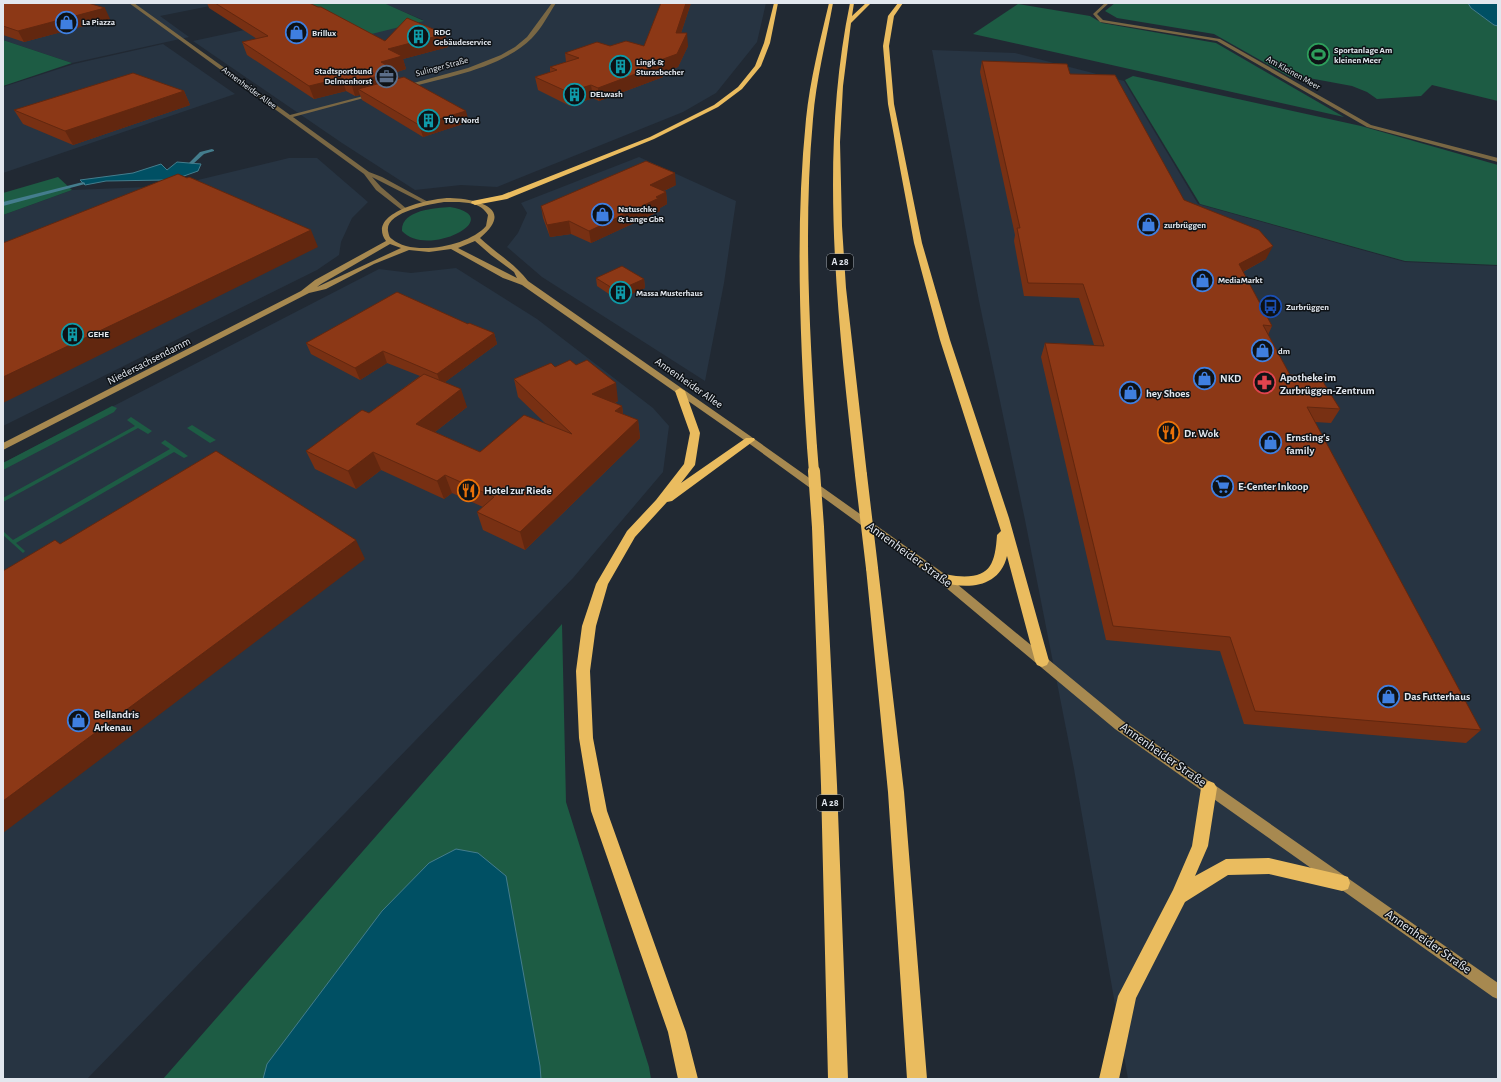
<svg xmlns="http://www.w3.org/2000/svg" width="1501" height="1082" viewBox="0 0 1501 1082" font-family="'Alegreya Sans',sans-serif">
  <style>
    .built { fill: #273442 }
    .green { fill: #1d5c44 }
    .water { fill: #005064; stroke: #447d8d }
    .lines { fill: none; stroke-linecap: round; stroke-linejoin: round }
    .stream { fill: #447d8d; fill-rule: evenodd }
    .street { fill: #796744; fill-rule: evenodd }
    .secondary { fill: #a78950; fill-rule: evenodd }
    .highway { fill: #eabc5f; fill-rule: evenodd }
    .highway-bridge-far1 { stroke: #eabc5f; stroke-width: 10 }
    .highway-bridge { stroke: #eabc5f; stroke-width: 12 }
    .wall { fill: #783013 }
    .shaded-wall { fill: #62270f }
    .building { fill: #8c3816; stroke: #62270f }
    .labels { text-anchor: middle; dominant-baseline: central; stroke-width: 3; stroke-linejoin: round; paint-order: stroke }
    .far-poi-label { font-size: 9px; font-weight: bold; fill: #e2e7ee; stroke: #0e1216; text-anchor: start }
    .far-street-label { font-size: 9px; fill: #e2e7ee; stroke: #0e1216 }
    .shield { fill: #0e1216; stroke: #a2a7ad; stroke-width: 1 }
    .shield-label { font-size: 10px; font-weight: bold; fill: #e2e7ee }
    .street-label { font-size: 11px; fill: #e2e7ee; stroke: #0e1216 }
    .poi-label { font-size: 11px; font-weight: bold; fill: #e2e7ee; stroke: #0e1216; text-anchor: start }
    .near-street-label { font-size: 13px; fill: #e2e7ee; stroke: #0e1216 }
  </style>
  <rect width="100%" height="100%" fill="#212933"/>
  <g class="built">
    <polygon points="3,3 225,3 160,16 189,37 72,63 3,40"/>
    <polygon points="388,3 766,3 757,42 716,93 683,112 497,187 461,185 415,190 342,143 193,41 324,13 423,20 385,4"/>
    <polygon points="163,44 235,94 3,173 3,87 74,64"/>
    <polygon points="932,50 1015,53 1124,81 1198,204 1405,262 1498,266 1498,1079 1128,1079 1074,769 1025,520 979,301"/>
    <polygon points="639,157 736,201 724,283 705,381 542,277 507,247 518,233 527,213 521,203"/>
    <polygon points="289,158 317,158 368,202 352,218 341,242 339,255 317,270 3,426 3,215 72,190 173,186"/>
    <polygon points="456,268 537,319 653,408 669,426 663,472 573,578 87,1079 3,1079 3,463 379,269 411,273"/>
  </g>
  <g class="green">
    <polygon points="290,3 388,3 386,4 424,21 343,41"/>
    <polygon points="1115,3 1468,3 1471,8 1494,25 1498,26 1498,101 1432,85 1421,96 1377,99 1367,92 1352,86 1298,76 1290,77 1214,34 1117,18 1105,11"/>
    <polygon points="1018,4 1090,16 1102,23 1216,43 1344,117 973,34"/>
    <polygon points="3,40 72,63 3,86"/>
    <polygon points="1133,76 1361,126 1498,165 1498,265 1405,261 1200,204 1125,80"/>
    <polygon points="58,177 72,190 3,215 3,193"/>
    <path d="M450,207C509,217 427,259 402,231C401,210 435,208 450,207Z"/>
    <polygon points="112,406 117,408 114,412 3,470 3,463"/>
    <polygon points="131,417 152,431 148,434 138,428 3,502 3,498 135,426 127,420"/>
    <polygon points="192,425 216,440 210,443 187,428"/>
    <polygon points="165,440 188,456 184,458 174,452 16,543 25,551 23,553 3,535 4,532 13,540 170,449 161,443"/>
    <polygon points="562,624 566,802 649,1067 651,1079 163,1079"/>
  </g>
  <g class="water">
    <polygon points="1468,3 1498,3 1498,26 1494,25 1471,8"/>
    <polygon points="177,162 201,164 198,171 181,177 165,180 106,181 85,185 80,180 133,173 161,164 167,170"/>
    <polygon points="456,849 478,853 506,876 540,1066 541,1079 263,1079 267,1064 382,911 429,863"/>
  </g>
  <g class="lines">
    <g class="stream">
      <polygon points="212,149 214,150 214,151 204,154 193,164 189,163 200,152"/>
      <polygon points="83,182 85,183 85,184 3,206 3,202"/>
    </g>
    <g class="street">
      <polygon points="129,3 134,3 290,115 375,93 375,95 293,117 369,172 382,177 430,203 425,204 372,177 381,187 408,210 403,211 376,190 364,174"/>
      <path d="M552,3H556C548,15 542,28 532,38C501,69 443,78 402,89L399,87L468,68L501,55L515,47L527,37Z"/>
      <polygon points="1105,3 1109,3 1097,14 1103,20 1220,39 1371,125 1498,158 1498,162 1367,127 1217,41 1100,22 1093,14"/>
    </g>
    <path class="secondary" d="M450,198C477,199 516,208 480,238C496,253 515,264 528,281L753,438L946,575L1123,721L1498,983V999L1493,997L1115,729L938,581L747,442L522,285L503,278L451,249L429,252L409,250L374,264L326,289L309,293L3,450V443L301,291L315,280L386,241C365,212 432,198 450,198ZM444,202C459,202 480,200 488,215L486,226C469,246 413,257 392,239C389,237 389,235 388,231C385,212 431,204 444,202ZM475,241L491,255L514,272L517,278L458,248ZM390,244L401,248L317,287L321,284Z"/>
    <g class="highway">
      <polygon points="774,3 778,3 770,43 761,66 742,89 718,107 654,139 507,199 475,205 471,203 472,201 502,195 650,137 714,105 738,87 755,66 764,43"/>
      <path d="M829,3H833C826,42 816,80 813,119C803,228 810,339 817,447L816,449H808L807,447C800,338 795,228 806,119C810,80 820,41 829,3Z"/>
      <path d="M850,3H854L852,16L866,3H871L851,23L843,86L840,142L842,226L846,288L867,475L865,478H857L855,475C838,319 818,158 850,3Z"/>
      <path d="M898,3H903L894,16L889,46L894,104L922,243L950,340L1009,518L1049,661L1047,665L1042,667L1037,665L1035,661L1007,556C999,589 965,590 938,581L936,578L938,575C944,573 950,575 956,576C990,579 995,565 997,535L1001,531L940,340L914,243L888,104L883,46L888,16Z"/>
      <polygon points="680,388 685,391 700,433 695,465 681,483 746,438 754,438 755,440 672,501 667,502 635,537 608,584 596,626 590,671 593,738 607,811 686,1032 698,1079 678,1079 668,1032 591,811 579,738 576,671 582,626 596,584 627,531 656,500 684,464 690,433 675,391"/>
      <polygon points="818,523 822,524 824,527 837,785 848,1079 828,1079 821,785 812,527 814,524"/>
      <polygon points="872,563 876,565 878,568 904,792 927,1079 907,1079 888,792 866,568 868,565"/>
      <polygon points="1209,781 1214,783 1217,788 1208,846 1195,876 1226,859 1269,858 1342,875 1348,877 1350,883 1348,889 1342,891 1269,874 1228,875 1185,902 1136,998 1119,1079 1099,1079 1118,996 1173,890 1192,846 1201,788 1204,783"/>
    </g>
    <polyline class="highway-bridge-far1" points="812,447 814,472"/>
    <g class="highway-bridge">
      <polyline points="814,471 818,527"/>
      <polyline points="861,475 872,568"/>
    </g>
  </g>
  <g class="wall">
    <polygon points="3,3 110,19 24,42 3,35"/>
    <polygon points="207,3 309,3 385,41 445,34 448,47 403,59 406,69 397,72 399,78 469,122 423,137 362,100 360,95 355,96 346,91 314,99 247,55 242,42 257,39 209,8"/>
    <polygon points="661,3 691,3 681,33 688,46 678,67 663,72 663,77 599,101 593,98 570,106 538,90 535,77 550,72 550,67 566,62 565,53 610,46 644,46"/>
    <polygon points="982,61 1070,74 1184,200 1266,259 1243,272 1272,326 1268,335 1290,375 1340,409 1331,423 1315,422 1481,730 1466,743 1244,724 1220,651 1106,640 1041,357 1045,343 1094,345 1079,298 1024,296 1014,241 1015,235 980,72"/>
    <polygon points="184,91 190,105 73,145 23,124 14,110"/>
    <polygon points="676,185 664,191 666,192 667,204 660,208 660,211 591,243 571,234 550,237 543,218 541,206"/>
    <polygon points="596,278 644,279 645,288 618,300 597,286"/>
    <polygon points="468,324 494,333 497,344 445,382 467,407 435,432 480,452 545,423 518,397 514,379 555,367 618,401 615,403 622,406 623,414 638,420 640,438 525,550 483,530 477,512 483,507 452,493 444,499 381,470 356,489 315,469 306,451 369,413 420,376 387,363 360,380 311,354 306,343"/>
  </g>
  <g class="shaded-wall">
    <polygon points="686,3 691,3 677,45 676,33"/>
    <polygon points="105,8 110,19 24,42 18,31"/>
    <polygon points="687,33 688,46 678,67 663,72 663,77 599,101 598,88"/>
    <polygon points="445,34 448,47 403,59 406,69 397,72 400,84 358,89 360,95 355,96 351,83 381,62 388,49"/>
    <polygon points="342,78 346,91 314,99 309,86"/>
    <polygon points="591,85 593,98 570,106 568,92"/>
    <polygon points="184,91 190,105 73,145 65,131"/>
    <polygon points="466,111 469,122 423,137 419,125"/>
    <polygon points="675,173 676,185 651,197 650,185"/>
    <polygon points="666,192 667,204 660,208 660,211 591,243 589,231"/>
    <polygon points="569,221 571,234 550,237 547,225"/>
    <polygon points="311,230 318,247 3,403 3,377"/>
    <polygon points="1273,246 1266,259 1233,277 1239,264"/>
    <polygon points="644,279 645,288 618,300 617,291"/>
    <polygon points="494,333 497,344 441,385 437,374"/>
    <polygon points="383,351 387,363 360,380 355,368"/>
    <polygon points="616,383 618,401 595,412 592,394"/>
    <polygon points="461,389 467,407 422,442 416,424"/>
    <polygon points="622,406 624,424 615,411"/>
    <polygon points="638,420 640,438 525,550 520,532"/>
    <polygon points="373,452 381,470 356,489 348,471"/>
    <polygon points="445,475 452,493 444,499 437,481"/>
    <polygon points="356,540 365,559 3,833 3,801"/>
  </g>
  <g class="building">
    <polygon points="3,3 88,3 105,8 18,31 3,26"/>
    <polygon points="215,3 309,3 318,7 321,7 385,41 407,18 445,34 388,49 402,56 381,62 397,71 351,83 342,78 309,86 242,42 268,36"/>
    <polygon points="661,3 686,3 676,33 687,33 677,54 655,62 662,64 598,88 591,85 568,92 535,77 557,70 550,67 579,58 565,53 597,42 610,46 626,41 644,46"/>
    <polygon points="982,61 1067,64 1070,74 1115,75 1184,200 1259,230 1273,246 1239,264 1272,326 1263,325 1290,375 1320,377 1340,409 1307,407 1481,730 1255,711 1230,637 1113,626 1045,343 1104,346 1083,284 1028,283 1017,228 1020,228"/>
    <polygon points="133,73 184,91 65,131 14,110"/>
    <polygon points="404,77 466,111 419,125 358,89"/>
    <polygon points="646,161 675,173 650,185 666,192 656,197 659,198 589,231 569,221 547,225 541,206"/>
    <polygon points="178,174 187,178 189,177 311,230 3,377 3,243"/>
    <polygon points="622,266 644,279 617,291 596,278"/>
    <polygon points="397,292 468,324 469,323 494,333 437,374 383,351 355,368 306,343"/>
    <polygon points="570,360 576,365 587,360 616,383 592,394 622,406 615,411 638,420 520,532 477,512 494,497 445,475 437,481 373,452 348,471 306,451 362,410 369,413 424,374 461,389 416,424 480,452 524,415 572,434 514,379 551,363 555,367"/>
    <polygon points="216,451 356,540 3,801 3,571 55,540 60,544"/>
  </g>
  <defs>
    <symbol id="shop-ring" viewBox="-11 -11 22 22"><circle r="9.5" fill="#0e1216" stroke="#3f7fe0" stroke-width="1.5"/><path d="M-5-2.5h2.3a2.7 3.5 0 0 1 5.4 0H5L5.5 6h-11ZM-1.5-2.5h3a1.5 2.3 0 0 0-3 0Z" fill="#3f7fe0"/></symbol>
    <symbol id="building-ring" viewBox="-11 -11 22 22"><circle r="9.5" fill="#0e1216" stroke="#0f9aa8" stroke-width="1.5"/><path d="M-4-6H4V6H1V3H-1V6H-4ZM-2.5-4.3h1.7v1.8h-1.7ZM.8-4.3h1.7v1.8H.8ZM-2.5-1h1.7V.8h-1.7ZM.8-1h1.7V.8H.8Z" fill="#0f9aa8"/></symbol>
    <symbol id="stadium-ring" viewBox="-11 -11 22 22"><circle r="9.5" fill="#0e1216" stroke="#2e9e5b" stroke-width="1.5"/><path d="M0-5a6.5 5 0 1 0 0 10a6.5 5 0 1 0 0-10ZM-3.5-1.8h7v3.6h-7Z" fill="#2e9e5b"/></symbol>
    <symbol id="office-ring" viewBox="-11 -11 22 22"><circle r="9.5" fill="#0e1216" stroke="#5c6f8a" stroke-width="1.5"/><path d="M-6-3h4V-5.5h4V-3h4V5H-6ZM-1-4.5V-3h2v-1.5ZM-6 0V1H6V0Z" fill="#5c6f8a"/></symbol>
    <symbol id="bus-ring" viewBox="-11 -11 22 22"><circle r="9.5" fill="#0e1216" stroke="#1a4fb4" stroke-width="1.5"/><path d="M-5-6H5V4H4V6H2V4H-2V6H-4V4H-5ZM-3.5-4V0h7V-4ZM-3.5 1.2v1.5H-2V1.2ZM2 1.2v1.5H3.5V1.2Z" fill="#1a4fb4"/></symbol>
    <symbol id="pharmacy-ring" viewBox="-11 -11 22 22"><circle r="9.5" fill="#0e1216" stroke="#e0444e" stroke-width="1.5"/><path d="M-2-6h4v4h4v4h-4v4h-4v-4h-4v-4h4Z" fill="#e0444e"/></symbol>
    <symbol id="restaurant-ring" viewBox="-11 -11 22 22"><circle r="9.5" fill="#0e1216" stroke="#e8710a" stroke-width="1.5"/><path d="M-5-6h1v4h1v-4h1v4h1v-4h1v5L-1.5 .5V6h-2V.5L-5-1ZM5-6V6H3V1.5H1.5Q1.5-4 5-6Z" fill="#e8710a"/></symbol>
    <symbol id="supermarket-ring" viewBox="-11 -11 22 22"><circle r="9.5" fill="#0e1216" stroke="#3f7fe0" stroke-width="1.5"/><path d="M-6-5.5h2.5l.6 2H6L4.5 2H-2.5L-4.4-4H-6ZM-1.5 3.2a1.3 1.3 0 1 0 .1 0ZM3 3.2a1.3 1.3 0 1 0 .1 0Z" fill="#3f7fe0"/></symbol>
  </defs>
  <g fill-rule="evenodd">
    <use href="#shop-ring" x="54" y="10" width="25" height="25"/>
    <use href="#shop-ring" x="284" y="20" width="25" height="25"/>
    <use href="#building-ring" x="406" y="24" width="25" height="25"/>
    <use href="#stadium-ring" x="1306" y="42" width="25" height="25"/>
    <use href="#building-ring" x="608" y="54" width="25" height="25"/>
    <use href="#office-ring" x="374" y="64" width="25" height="25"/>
    <use href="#building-ring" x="562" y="82" width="25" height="25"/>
    <use href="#building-ring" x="416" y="108" width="25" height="25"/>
    <use href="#shop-ring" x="590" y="202" width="25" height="25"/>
    <use href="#shop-ring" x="1136" y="212" width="25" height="25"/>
    <use href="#shop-ring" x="1190" y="268" width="25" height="25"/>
    <use href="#building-ring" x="608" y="280" width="25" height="25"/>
    <use href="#bus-ring" x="1258" y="294" width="25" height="25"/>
    <use href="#building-ring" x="60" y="322" width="25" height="25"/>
    <use href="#shop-ring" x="1250" y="338" width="25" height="25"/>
    <use href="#shop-ring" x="1192" y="366" width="25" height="25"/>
    <use href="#pharmacy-ring" x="1252" y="370" width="25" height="25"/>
    <use href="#shop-ring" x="1118" y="380" width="25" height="25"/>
    <use href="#restaurant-ring" x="1156" y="420" width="25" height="25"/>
    <use href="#shop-ring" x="1258" y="430" width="25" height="25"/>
    <use href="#supermarket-ring" x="1210" y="474" width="25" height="25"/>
    <use href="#restaurant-ring" x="456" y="478" width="25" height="25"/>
    <use href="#shop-ring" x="1376" y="684" width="25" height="25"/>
    <use href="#shop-ring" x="66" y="708" width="25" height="25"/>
  </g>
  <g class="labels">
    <g class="far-poi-label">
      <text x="82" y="22">La Piazza</text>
      <text x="434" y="32">RDG<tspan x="434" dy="10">Gebäudeservice</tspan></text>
      <text x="312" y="33">Brillux</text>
      <text x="1334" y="50">Sportanlage Am<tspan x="1334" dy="10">kleinen Meer</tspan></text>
      <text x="636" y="62">Lingk &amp;<tspan x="636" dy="10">Sturzebecher</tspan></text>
      <text x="372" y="71" text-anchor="end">Stadtsportbund<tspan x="372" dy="10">Delmenhorst</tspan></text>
      <text x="590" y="94">DELwash</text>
      <text x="444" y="120">TÜV Nord</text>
      <text x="618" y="209">Natuschke<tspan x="618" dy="10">&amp; Lange GbR</tspan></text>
      <text x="1164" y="225">zurbrüggen</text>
      <text x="1218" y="280">MediaMarkt</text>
      <text x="636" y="293">Massa Musterhaus</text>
      <text x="1286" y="307">Zurbrüggen</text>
      <text x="88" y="334">GEHE</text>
      <text x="1278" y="351">dm</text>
    </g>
    <g class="far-street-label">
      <text transform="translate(442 67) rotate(-15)">Sulinger Straße</text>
      <text transform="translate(1293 73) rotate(29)">Am Kleinen Meer</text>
      <text transform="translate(249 88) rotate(36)">Annenheider Allee</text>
    </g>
    <g class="shield">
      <rect x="827" y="254" width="26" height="16" rx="3"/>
      <rect x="817" y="795" width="26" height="16" rx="3"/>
    </g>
    <g class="shield-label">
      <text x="840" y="262">A 28</text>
      <text x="830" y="803">A 28</text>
    </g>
    <g class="street-label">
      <text transform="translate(149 361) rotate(-27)">Niedersachsendamm</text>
      <text transform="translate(689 383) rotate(35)">Annenheider Allee</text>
    </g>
    <g class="poi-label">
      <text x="1280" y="377">Apotheke im<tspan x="1280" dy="13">Zurbrüggen-Zentrum</tspan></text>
      <text x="1220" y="378">NKD</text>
      <text x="1146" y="393">hey Shoes</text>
      <text x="1184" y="433">Dr. Wok</text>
      <text x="1286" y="437">Ernsting's<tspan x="1286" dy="13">family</tspan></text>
      <text x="1238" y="486">E-Center Inkoop</text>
      <text x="484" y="490">Hotel zur Riede</text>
      <text x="1404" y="696">Das Futterhaus</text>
      <text x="94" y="714">Bellandris<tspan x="94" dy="13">Arkenau</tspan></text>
    </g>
    <g class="near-street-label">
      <text transform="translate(909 555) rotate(36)">Annenheider Straße</text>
      <text transform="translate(1163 755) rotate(35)">Annenheider Straße</text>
      <text transform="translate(1428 942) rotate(35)">Annenheider Straße</text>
    </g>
  </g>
  <rect width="1501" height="1082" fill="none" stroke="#e2e7ee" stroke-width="8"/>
</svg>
